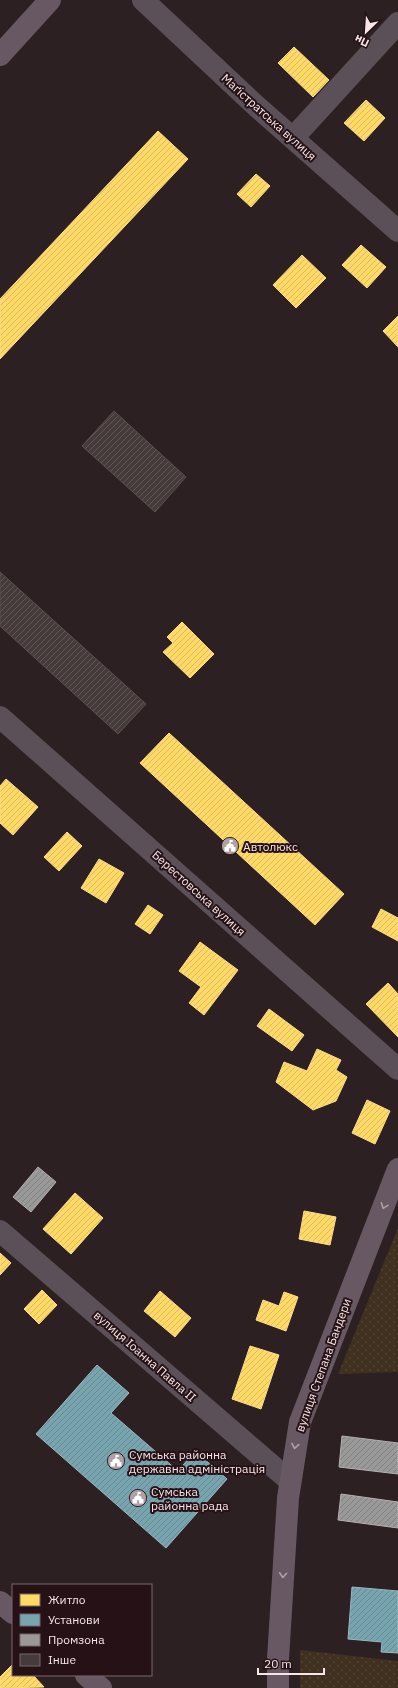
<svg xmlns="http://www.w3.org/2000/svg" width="398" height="1688" viewBox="0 0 398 1688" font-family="'IBM Plex Sans',sans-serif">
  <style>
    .park { fill: url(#park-dots) }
    .homes { fill: url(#homes-hatch); stroke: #fcdd8d }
    .public { fill: url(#public-hatch); stroke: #9cb8c0 }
    .industry { fill: url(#industry-hatch); stroke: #b5b0b1 }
    .building { fill: url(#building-hatch); stroke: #5b504f }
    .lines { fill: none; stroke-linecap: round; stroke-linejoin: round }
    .minor { stroke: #5c5058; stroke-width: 22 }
    .major { stroke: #685863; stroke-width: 22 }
    .oneway { stroke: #af9fa6 }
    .labels { text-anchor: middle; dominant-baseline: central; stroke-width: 4; stroke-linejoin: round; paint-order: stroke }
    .street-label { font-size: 12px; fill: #f6e6e8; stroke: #261216 }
    .poi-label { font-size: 12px; fill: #f6e6e8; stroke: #261216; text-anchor: start }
  </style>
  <defs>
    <pattern id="park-dots" width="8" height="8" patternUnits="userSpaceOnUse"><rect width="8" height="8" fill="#3f301f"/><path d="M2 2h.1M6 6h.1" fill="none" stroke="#524435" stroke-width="1.8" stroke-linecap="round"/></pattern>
    <pattern id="homes-hatch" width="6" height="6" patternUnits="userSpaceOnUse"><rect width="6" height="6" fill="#ffd966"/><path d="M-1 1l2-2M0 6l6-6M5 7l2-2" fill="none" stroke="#dbbb60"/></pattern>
    <pattern id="public-hatch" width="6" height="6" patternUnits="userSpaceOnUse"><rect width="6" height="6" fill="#76a5af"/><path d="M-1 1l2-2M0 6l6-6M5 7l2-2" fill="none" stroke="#698890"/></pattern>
    <pattern id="industry-hatch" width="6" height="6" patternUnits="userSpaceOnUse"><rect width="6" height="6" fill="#999"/><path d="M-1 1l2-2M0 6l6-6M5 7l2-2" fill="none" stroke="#818080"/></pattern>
    <pattern id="building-hatch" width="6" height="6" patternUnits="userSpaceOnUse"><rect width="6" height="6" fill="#453b3a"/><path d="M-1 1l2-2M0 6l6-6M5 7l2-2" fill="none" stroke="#605756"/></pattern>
  </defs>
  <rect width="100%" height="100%" fill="#2c2022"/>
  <g class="park">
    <polygon points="398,1228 398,1372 338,1374"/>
    <polygon points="300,1650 398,1661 398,1688 300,1688"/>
  </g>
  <g class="homes">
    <polygon points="294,47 329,80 313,97 278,63"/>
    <polygon points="366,100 385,118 364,141 344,123"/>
    <polygon points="158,131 188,159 0,359 0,299"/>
    <polygon points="256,174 270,186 251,207 237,194"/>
    <polygon points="361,245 386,267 367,288 342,265"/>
    <polygon points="302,255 326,278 296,308 273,285"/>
    <polygon points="398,316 398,347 383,331"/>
    <polygon points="182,622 214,654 190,678 163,652 173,643 167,637"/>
    <polygon points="169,733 344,894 315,925 140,763"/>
    <polygon points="6,779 38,807 13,835 0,823 0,786"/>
    <polygon points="67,832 82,846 59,871 44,857"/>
    <polygon points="99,859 124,873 106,903 81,888"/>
    <polygon points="148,905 163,915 150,934 135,924"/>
    <polygon points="381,909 398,918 398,941 372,927"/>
    <polygon points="200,942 238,970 204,1015 189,1003 201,987 179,971"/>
    <polygon points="388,983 398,994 398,1037 366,1004"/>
    <polygon points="269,1009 304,1035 292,1051 257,1026"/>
    <polygon points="317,1049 341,1060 336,1070 347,1077 336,1101 313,1110 276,1082 284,1062 307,1071"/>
    <polygon points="367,1100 390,1111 375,1144 352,1133"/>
    <polygon points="75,1193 103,1218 71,1254 43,1229"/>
    <polygon points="304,1211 336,1217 330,1245 299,1239"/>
    <polygon points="0,1253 11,1263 0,1275"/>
    <polygon points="42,1290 57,1305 39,1324 24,1309"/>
    <polygon points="160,1291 191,1318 175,1337 144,1311"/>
    <polygon points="284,1292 298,1297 286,1331 256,1320 263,1300 279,1306"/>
    <polygon points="250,1346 279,1355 261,1409 232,1399"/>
    <polygon points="13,1664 13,1675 33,1675 44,1687 0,1688 0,1677"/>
  </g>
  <g class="public">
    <polygon points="97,1365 129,1393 111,1413 178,1471 195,1451 227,1479 166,1548 36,1434"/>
    <polygon points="352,1587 398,1591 398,1653 381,1652 382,1642 348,1639"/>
  </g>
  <g class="industry">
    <polygon points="38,1167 56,1182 31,1212 13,1197"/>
    <polygon points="342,1436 398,1443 398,1474 339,1467"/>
    <polygon points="341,1494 398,1502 398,1528 338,1520"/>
  </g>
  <g class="building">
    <polygon points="114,411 186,477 155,512 82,446"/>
    <polygon points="0,572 146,704 118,734 0,626"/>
  </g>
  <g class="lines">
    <g class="minor">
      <polyline points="143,0 254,104 398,231"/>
      <polyline points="293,138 398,23"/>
      <polyline points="0,717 398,1069"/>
      <polyline points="0,1231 290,1481"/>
    </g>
    <g class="major">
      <polyline points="0,55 50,0"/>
      <polyline points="0,1602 13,1613"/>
      <polyline points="86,1675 101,1688"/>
      <polyline points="278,1688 278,1659 288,1498 300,1422 398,1169"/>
    </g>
  </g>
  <defs><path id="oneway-chevron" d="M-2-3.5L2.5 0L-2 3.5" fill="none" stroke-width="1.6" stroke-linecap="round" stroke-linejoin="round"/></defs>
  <g class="oneway">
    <use href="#oneway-chevron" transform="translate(384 1206) rotate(111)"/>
    <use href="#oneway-chevron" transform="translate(295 1446) rotate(100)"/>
    <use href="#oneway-chevron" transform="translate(283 1575) rotate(94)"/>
  </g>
  <defs>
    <symbol id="civic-disc" viewBox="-11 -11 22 22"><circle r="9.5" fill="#afa1a3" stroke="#261216"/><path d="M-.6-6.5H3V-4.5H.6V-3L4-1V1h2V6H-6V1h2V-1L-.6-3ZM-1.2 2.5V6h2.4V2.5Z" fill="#fff"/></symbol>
  </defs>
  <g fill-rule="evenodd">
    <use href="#civic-disc" x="220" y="836" width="20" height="20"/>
    <use href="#civic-disc" x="106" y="1451" width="20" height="20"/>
    <use href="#civic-disc" x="128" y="1488" width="20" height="20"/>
  </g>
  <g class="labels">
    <g class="street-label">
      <text transform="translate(269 117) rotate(42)">Маґістратська вулиця</text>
      <text transform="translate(199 893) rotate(42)">Берестовська вулиця</text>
      <text transform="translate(145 1356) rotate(41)">вулиця Іоанна Павла II</text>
      <text transform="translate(323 1365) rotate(-70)">вулиця Степана Бандери</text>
    </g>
    <g class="poi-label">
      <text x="243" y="846">Автолюкс</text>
      <text x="129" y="1454">Сумська районна<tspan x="129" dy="14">державна адміністрація</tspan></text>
      <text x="151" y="1491">Сумська<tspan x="151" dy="14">районна рада</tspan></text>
    </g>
  </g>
  <rect x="12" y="1584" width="140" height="92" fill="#261216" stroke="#79676a"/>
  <rect x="20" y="1594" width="20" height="12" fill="#ffd966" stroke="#79676a"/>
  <text x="48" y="1604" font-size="12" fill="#f6e6e8">Житло</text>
  <rect x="20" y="1614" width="20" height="12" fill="#76a5af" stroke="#79676a"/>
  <text x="48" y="1624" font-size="12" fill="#f6e6e8">Установи</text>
  <rect x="20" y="1634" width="20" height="12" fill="#999999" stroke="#79676a"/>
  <text x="48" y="1644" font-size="12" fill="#f6e6e8">Промзона</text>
  <rect x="20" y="1654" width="20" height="12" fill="#453b3a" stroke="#79676a"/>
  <text x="48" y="1664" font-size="12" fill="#f6e6e8">Інше</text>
  <g transform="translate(366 32) rotate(205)" stroke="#261216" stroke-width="3" paint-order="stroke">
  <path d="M0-3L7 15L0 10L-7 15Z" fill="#f6e6e8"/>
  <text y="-6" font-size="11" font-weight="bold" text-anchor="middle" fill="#f6e6e8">Пн</text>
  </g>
  <path d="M258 1668v6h66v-6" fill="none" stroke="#f6e6e8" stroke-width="2"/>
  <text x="264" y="1668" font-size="12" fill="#f6e6e8" stroke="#261216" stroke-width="3" paint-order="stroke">20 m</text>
</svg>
